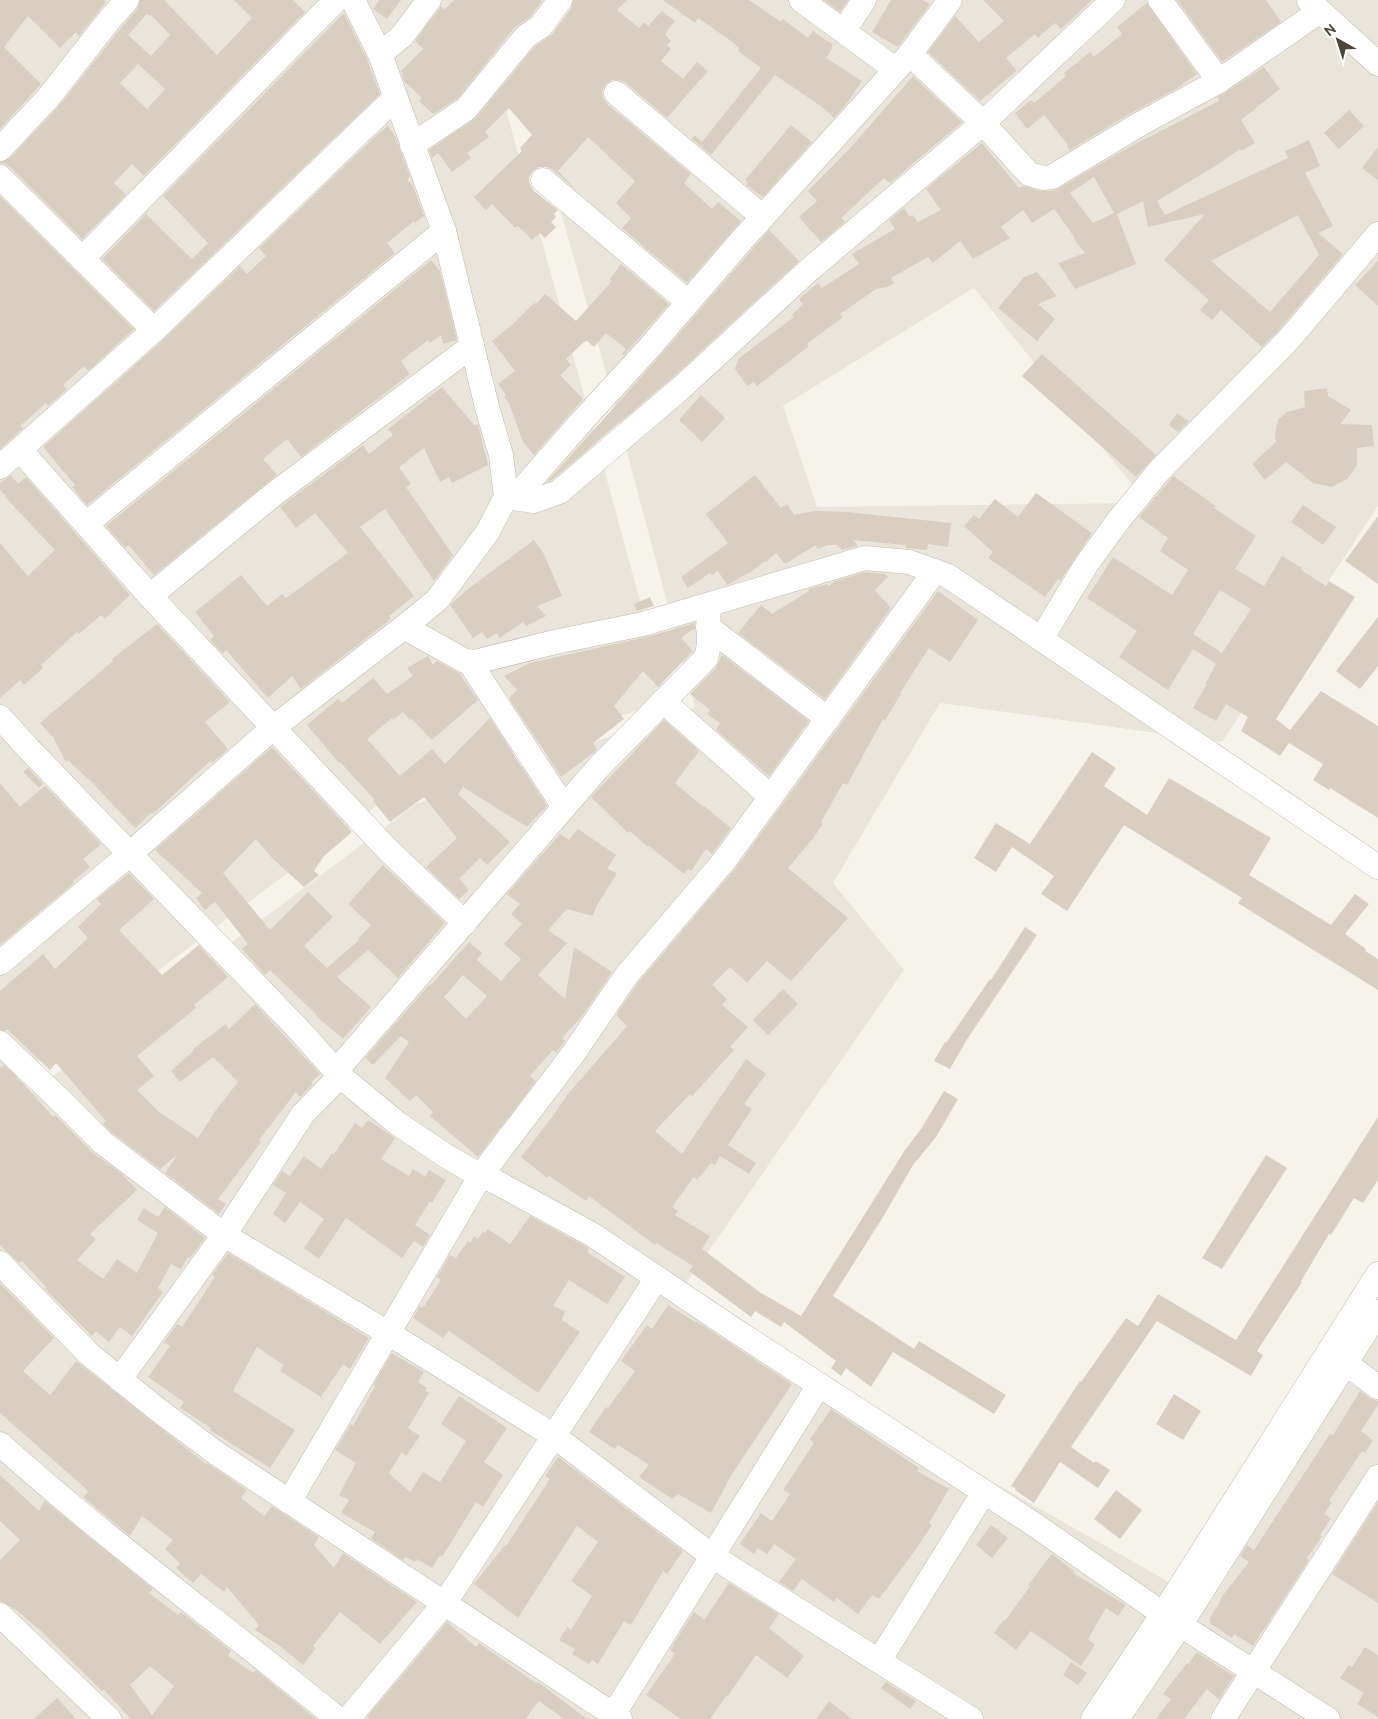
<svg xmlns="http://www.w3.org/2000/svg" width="1378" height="1719" viewBox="0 0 1378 1719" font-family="Ubuntu,sans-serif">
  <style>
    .residential { fill: #eae5da; fill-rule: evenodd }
    .building { fill: #d8cfc1; fill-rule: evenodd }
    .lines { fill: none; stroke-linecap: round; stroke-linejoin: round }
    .minor-casing { stroke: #c2bbae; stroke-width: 25 }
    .minor { stroke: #fff; stroke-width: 24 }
  </style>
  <rect width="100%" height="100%" fill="#f6f3ec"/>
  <g class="residential">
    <polygon points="0,0 550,0 507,113 667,700 388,797 0,1090"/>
    <path d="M581,0H1378V506L1222,742L940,703L833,883L904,970L674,1301L1199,1599L1378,1324V1719H0V1116L416,804L695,707L599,347L535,120ZM974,288L1146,502V503L817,507L783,406Z"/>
  </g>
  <g class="building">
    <polygon points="0,0 104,0 106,2 79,36 76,32 60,48 28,16 4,47 41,84 0,129"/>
    <path d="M140,0H164L217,55L252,18L234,0H293L305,12L144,176L132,164L114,183L126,195L82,239L10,167L0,162L10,158L58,107L121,28L137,9ZM147,14L150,16L151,15L170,35L151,56L128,35ZM138,64L165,89L147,109L120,83Z"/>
    <polygon points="379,0 401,0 387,19 373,9"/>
    <polygon points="454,0 541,0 542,1 530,17 515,27 457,99 433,114 419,101 422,98 404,81 401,71 423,49 415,41 441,6 444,10"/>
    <polygon points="573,0 627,0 617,10 639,28 644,22 648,26 662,11 675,21 665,34 671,41 667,45 671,49 661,61 683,79 697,62 708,71 667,118 625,82 619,80 612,80 606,84 602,91 603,98 607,104 691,174 684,183 712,209 718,202 741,221 687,283 622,228 631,218 616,203 635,181 588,137 558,171 577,191 552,169 546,167 539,167 532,172 529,178 530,185 534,191 558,210 554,214 556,217 551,222 556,227 545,238 540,233 532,240 518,226 515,228 492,204 486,210 474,197 522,151 520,148 532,135 509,108 485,132 489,137 467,153 471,158 452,172 438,153 432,158 429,150 476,118 535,46 551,35 571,8"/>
    <polygon points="663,0 749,0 781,22 783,19 808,38 813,31 832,44 832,49 826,58 862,81 847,103 834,118 822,107 775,75 711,155 692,139 694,135 702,142 761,68 738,51 739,48 731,41 698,18 695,23"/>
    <polygon points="824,0 848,0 840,12"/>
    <polygon points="891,0 922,0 930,4 898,47 872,32"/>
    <polygon points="983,0 1092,0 1061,29 1055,23 1038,38 1035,34 1006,58 1017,71 980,101 928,52 955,16 979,42 1004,21"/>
    <polygon points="1177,0 1266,0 1281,22 1222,62"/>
    <polygon points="1147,3 1197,74 1176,89 1133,112 1070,150 1067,146 1068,145 1044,115 1027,129 1015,113 1031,100 1034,103 1066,76 1064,73 1090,52 1094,57 1122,34 1117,27"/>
    <polygon points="344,13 367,59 380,94 154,311 102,259 146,214 192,259 208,243 163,196"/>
    <path d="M1264,67L1280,89L1241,120L1255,143L1241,151L1240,149L1217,165L1157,201L1165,215L1288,158L1285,151L1309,140L1320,166L1305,173L1333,226L1318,233L1343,254L1280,329L1262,347L1221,310L1212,320L1200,310L1209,300L1164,260L1205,214L1148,227L1143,201L1117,214L1136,264L1075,289L1058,263L1085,253L1074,239L1075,238L1054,209L1032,223L1023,210L1001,227L1010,238L973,259L960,241L933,263L928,257L891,278L894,283L887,287L876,289L840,314L843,317L807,344L809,346L757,386L754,382L747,386L735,369L739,358L794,317L792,315L803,304L799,299L818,283L822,288L859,264L852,254L895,229L889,220L904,208L910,217L913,215L918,222L941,210L926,189L982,143L1019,188L1023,186L1040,191H1054L1122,151L1219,101L1218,97ZM1094,177L1114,213L1093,223L1070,193ZM1298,215L1319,255L1270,312L1211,261Z"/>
    <polygon points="913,76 962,122 890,183 884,178 841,218 845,222 821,242 799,217 817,201 808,191 852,146"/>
    <polygon points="1349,110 1364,126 1339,149 1324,133"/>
    <polygon points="791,125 812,142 763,197 746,185 748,182 745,180"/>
    <polygon points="388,126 395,136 410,176 407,179 413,186 424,216 415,223 414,221 387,243 395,253 87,505 72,487 75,485 43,447 163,340 240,266 247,274 266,256 259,248 380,132"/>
    <polygon points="1378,147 1378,180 1362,168"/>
    <polygon points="0,196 134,329 88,371 84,366 63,385 67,389 48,406 46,403 20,426 23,428 0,449"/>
    <polygon points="769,230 799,261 672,378 552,480 547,482 659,357"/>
    <polygon points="431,260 440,271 457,340 443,344 441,335 430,343 428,340 401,361 410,374 301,457 287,439 263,459 277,475 154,575 131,548 128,545 125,548 106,526"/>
    <polygon points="1378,261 1378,306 1355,285"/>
    <polygon points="621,264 669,304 624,355 622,354 626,349 606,333 594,347 587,341 584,342 566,359 571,365 560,375 583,399 534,455 523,442 509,403 504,397 506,395 498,384 515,371 492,341 513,324 534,303 536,304 545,294 576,321 612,281 610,279"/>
    <polygon points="1037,272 1057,296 1038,304 1055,319 1037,341 998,308 1024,277"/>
    <polygon points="1042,354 1156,455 1136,477 1022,376"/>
    <polygon points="442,387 475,426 478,424 488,465 452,483 449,477 440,482 424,448 399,467 411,484 406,487 453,555 434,581 385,509 360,527 414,596 389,616 391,619 301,689 292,676 268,698 226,650 223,654 210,640 214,636 195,612 241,575 267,606 282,594 286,598 348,553 315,513 296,528 280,507 363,445 369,454 393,435 388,429"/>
    <polygon points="1327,388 1328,396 1351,410 1340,424 1372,425 1374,446 1357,448 1357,466 1347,479 1332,487 1313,483 1286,462 1265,480 1252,464 1276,442 1275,434 1278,420 1287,412 1305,407 1304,391"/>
    <polygon points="701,395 725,418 702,442 679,420"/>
    <polygon points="1177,413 1189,421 1178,432 1169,425"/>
    <polygon points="11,475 18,484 26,477 130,595 105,619 101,615 79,634 77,632 41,665 43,668 24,685 20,680 0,698 0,543 28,576 55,550 5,497 6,496 0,490 0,483"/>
    <polygon points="755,475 781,508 787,504 794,515 815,511 847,512 951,523 948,547 928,544 927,550 906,548 906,545 853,540 858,546 842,550 837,545 828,545 817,549 816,545 785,564 776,553 766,562 765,561 754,570 727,585 718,571 712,575 710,573 688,588 681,577 728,543 706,514"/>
    <path d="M1173,476L1216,506L1214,508L1256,536L1235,569L1264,586L1282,556L1302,568L1301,570L1326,586L1329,581L1355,597L1276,719L1290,730L1321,691L1378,726V818L1330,788L1329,790L1313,780L1323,764L1289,743L1280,756L1241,731L1248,717L1226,704L1216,721L1193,708L1207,684L1206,683L1216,664L1193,649L1168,690L1119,657L1137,631L1087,598L1113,557L1172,595L1188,570L1160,551L1168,538L1139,517ZM1220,590L1251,609L1222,653L1193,634Z"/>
    <polygon points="1036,493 1092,533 1060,581 1058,579 1045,597 988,558 993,552 964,526 974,515 979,519 995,499 1018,517"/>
    <polygon points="1303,505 1336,527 1323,545 1291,522"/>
    <polygon points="1378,516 1378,584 1345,561"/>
    <polygon points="534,540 544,554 562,596 537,606 546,616 526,626 523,622 500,638 497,633 487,639 482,632 473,638 450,605 468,589"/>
    <polygon points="866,572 885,574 888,577 875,590 891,608 825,699 738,633 761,605 772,614 809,591 808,589 827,584 829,586 835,581"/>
    <polygon points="938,591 978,620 950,662 929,648 900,693 901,694 885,720 883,719 847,785 843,783 821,822 823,824 811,841 788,868 848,918 791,981 767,961 747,983 730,967 712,985 727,999 722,1005 748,1027 730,1047 734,1050 692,1096 690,1094 655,1131 682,1154 746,1059 766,1074 744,1104 752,1109 728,1145 756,1163 749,1174 720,1156 715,1165 711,1163 697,1180 694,1177 672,1207 678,1211 675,1215 710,1236 702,1249 761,1293 801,1316 905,1150 921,1129 944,1091 958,1099 936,1137 913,1165 883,1217 833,1296 914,1349 919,1341 1006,1395 994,1414 893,1352 871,1387 846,1368 841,1376 831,1368 836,1361 784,1322 781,1327 755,1311 751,1317 689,1271 693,1266 656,1243 655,1245 589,1196 586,1201 549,1176 547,1178 521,1157 553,1116 567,1095 627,1026 616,1015 637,984 735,869"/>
    <polygon points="650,597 654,606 637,611 634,604"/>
    <polygon points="1378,617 1378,666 1360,689 1336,671"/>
    <polygon points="695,623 695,628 681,638 693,651 658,687 643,671 614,706 624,719 593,743 597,750 561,777 509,698 517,690 504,676 530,663 646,637"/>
    <polygon points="157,624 230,702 205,722 228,749 212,763 210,761 153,814 151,813 135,828 89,779 88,779 68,760 66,762 53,737 40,723 113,661 112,659"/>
    <polygon points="722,655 809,721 769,776 716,730 720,723 707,714 710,710 690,694 716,668"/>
    <polygon points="428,656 433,665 437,661 459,673 478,700 432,740 412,719 410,720 403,712 393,720 392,718 367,739 400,776 432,749 445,764 490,718 547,806 527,827 463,787 458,794 510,842 487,865 480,858 462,876 459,878 469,890 459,899 426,867 457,838 424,797 390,822 373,801 374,799 340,762 339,763 307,725 338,699 342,703 373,678 387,694 413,676 407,668"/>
    <polygon points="664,720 699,751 675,783 703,807 704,806 731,828 712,854 706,849 691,871 688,869 684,874 649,846 648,847 630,831 628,833 591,797"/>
    <polygon points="272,747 352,832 324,856 314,871 319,875 304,887 273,859 256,839 223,873 270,930 308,892 333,917 304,946 327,968 359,940 358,939 371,925 348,904 383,865 445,923 398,978 368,950 337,977 371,1007 343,1039 316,1016 317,1015 270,970 265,975 242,949 248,944 215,902 205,910 196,898 202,893 155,850"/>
    <polygon points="1092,752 1116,768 1104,786 1147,815 1169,778 1271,838 1249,875 1331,925 1355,894 1369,904 1345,934 1366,949 1365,951 1378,959 1378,990 1238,903 1242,898 1124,825 1067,911 1041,894 1054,876 1012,847 996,872 974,858 996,823 1030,844"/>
    <polygon points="28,768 43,784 39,788 23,772"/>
    <polygon points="0,783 20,807 45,786 101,844 83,859 90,867 73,881 74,883 0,945"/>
    <path d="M578,829L616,855L607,869L617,873L596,907L593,916L567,909L548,930L567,943L538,975L565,999L574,947L612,972L583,1015L562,1038L565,1041L556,1053L553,1050L530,1076L536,1081L478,1157L430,1116L433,1112L416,1095L410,1101L385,1078L409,1042L401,1036L373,1065L365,1058L430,984L431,985L469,942L482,953L477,960L501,981L521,959L504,944L522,924L511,914L520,904L507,894L560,834L569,840ZM463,975L487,996L466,1019L444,997Z"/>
    <polygon points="129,873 154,899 119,930 162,975 199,945 228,977 194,1005 196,1008 137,1056 154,1076 137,1090 159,1112 198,1138 216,1110 238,1082 213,1057 180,1082 171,1071 194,1050 193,1049 226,1024 229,1029 255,1004 320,1074 311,1082 313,1084 300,1097 296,1092 259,1140 261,1142 218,1199 226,1204 219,1214 165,1173 177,1155 160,1169 111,1132 103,1124 106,1121 56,1063 50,1070 7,1029 5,1031 0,1030 0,991 43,954 55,969 88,938 78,927 101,904 97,899"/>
    <polygon points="1025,927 1037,935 966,1041 950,1069 934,1061 945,1042 946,1043 990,979 991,980"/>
    <polygon points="783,989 798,1004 768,1035 753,1020"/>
    <polygon points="4,1065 25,1085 53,1117 55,1115 92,1152 122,1174 137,1190 90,1234 96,1239 77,1260 103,1279 117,1259 137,1273 158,1233 137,1220 144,1208 158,1217 165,1207 205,1238 190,1258 188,1257 181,1269 171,1264 158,1288 163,1292 132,1336 120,1327 109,1342 96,1331 92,1336 45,1289 46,1287 22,1261 19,1263 0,1245 0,1068"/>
    <polygon points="1378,1117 1378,1180 1363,1203 1354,1198 1331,1235 1329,1234 1301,1281 1302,1282 1257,1351 1263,1355 1251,1376 1157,1321 1071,1447 1094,1463 1096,1461 1110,1470 1098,1488 1060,1462 1034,1503 1015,1490 1015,1488 1011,1486 1080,1381 1081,1382 1126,1318 1138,1326 1158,1294 1236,1340"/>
    <polygon points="368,1120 395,1138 381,1159 409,1176 413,1169 425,1177 429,1170 446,1180 432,1203 430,1201 415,1225 430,1235 423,1247 414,1241 402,1258 346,1218 319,1259 304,1248 324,1219 300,1202 285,1223 273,1214 286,1193 273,1185 282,1171 290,1176 304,1156 321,1169 332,1153 334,1154 355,1123 362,1128"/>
    <polygon points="1266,1155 1287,1168 1222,1269 1202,1258"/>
    <polygon points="530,1216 587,1247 589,1249 587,1252 625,1277 607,1304 569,1280 553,1306 565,1311 562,1320 580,1332 538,1393 449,1331 443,1338 413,1318 420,1306 423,1308 441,1280 437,1277 450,1255 456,1258 468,1241 470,1243 474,1236 478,1239 483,1232 485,1233 488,1229 510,1244"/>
    <polygon points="228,1253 369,1338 350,1369 343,1364 321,1397 280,1371 284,1365 257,1347 233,1391 295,1430 270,1468 210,1430 211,1428 180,1408 184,1402 148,1377 170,1346 164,1342 177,1324 182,1327 215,1277 212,1275"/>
    <polygon points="0,1283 54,1338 23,1371 50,1395 76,1361 206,1464 207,1463 247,1490 241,1498 264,1516 272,1506 319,1537 314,1545 334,1568 343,1553 417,1602 380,1644 340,1612 313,1646 316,1648 303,1665 280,1646 255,1630 259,1625 227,1587 224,1592 201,1574 193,1583 176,1568 180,1563 165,1549 173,1540 142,1516 130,1536 83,1497 88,1492 85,1488 0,1413"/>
    <polygon points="668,1305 695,1322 696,1321 792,1384 732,1474 711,1513 678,1494 672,1499 639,1477 649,1465 618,1445 615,1449 589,1432 606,1407 608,1408 635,1371 621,1361 647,1325 652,1329"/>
    <polygon points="392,1353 424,1372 418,1382 427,1388 425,1391 429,1393 408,1428 420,1436 406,1456 402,1452 389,1473 410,1492 423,1472 440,1482 466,1441 441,1424 459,1396 507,1428 484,1462 503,1475 483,1507 476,1502 442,1557 440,1555 432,1568 417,1559 415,1562 405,1557 403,1560 371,1539 375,1532 341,1513 349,1500 339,1495 356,1463 335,1450 351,1424 353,1426 375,1386 373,1385"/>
    <polygon points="1360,1391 1370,1398 1378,1401 1378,1405 1361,1431 1373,1440 1365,1453 1362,1451 1329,1501 1332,1502 1324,1514 1331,1518 1320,1535 1322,1536 1307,1558 1309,1560 1253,1646 1234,1634 1232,1638 1210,1623 1210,1618 1221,1600 1220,1599 1249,1562 1240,1556 1247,1545 1254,1550 1330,1434 1333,1435"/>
    <polygon points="1174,1394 1201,1411 1183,1440 1156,1424"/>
    <polygon points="831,1409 919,1468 917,1471 949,1489 929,1523 932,1525 914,1552 879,1599 872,1595 858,1614 837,1598 834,1602 802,1579 793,1591 779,1582 796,1559 774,1544 767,1554 758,1548 754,1554 740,1544 761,1513 772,1521 790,1494 783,1490 814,1443 810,1439"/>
    <polygon points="558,1457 683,1551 667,1574 663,1571 631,1625 624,1621 598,1664 592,1660 589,1664 572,1654 575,1649 559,1640 567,1627 571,1630 592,1596 571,1581 598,1542 577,1526 518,1618 474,1584 505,1545 506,1546 550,1479 545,1476"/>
    <path d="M0,1475L39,1511L45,1501L153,1589L149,1593L178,1615L181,1612L231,1651L228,1656L254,1673L256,1670L316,1719H131L104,1690L102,1691L41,1631L15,1609L0,1601V1560L20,1540L0,1521ZM150,1666L174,1686L152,1715L130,1685Z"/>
    <polygon points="1116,1490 1142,1510 1120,1539 1094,1519"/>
    <polygon points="1378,1502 1378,1603 1332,1574"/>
    <polygon points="991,1525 1008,1538 992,1558 976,1545"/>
    <polygon points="1052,1554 1074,1571 1073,1573 1126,1605 1118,1616 1106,1608 1088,1639 1095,1645 1081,1666 1031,1631 1016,1650 994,1633 1004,1620 1005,1621 1030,1586 1028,1585"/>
    <polygon points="729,1583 779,1614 769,1628 804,1656 787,1678 756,1655 728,1696 727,1695 710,1719 681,1719 646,1695 675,1654 670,1650 688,1621 694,1612 704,1620"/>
    <polygon points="447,1622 476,1647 479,1643 537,1684 538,1682 587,1719 564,1719 539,1701 525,1719 369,1719 367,1717"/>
    <polygon points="1365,1647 1378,1655 1378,1717 1357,1704 1364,1693 1340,1678 1349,1665 1352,1667"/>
    <polygon points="1197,1652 1234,1676 1219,1700 1207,1689 1184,1719 1156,1719 1171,1699 1163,1694 1187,1663 1188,1664"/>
    <polygon points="1071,1662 1087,1673 1078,1685 1063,1675"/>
    <polygon points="886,1682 916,1701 910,1709 881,1688"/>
    <polygon points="57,1698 76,1719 34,1719"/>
    <polygon points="829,1701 852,1719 816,1719"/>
  </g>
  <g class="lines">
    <defs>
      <g id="minor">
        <polyline points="801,0 895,69"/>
        <polyline points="1160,0 1219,81"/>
        <polyline points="1309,1 1378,64"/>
        <polyline points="844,31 864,0"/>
        <polyline points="380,54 402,36 429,0"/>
        <polyline points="910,54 983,123 1029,174 1043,178 1052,177 1140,124 1219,81 1320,11"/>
        <polyline points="616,93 763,217"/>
        <polyline points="412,145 466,109 526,36 540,27 560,0"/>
        <polyline points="0,149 48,98 110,19 127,0"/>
        <polyline points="0,177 154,330"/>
        <polyline points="543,180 688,302"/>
        <polyline points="82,259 336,0"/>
        <polyline points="20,450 150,596 388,850 465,923"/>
        <polyline points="0,467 154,330 395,98"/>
        <polyline points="506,497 534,501 559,492 681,388 810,269 983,123 1113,0"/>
        <polyline points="517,498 526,485 582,421 649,348 741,241 910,54 950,0"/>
        <polyline points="86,524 444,231"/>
        <polyline points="150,596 274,494 472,346"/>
        <polyline points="404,627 465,661 475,662 555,642 643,624 865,558 909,562 948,576 1378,867"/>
        <polyline points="708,627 828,719"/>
        <polyline points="1041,639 1086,565 1118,521 1159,471 1290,338 1378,234"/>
        <polyline points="470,663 564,807"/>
        <polyline points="663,701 771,797"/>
        <polyline points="0,717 27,747 302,1033 340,1076 397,1123 446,1156 472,1171 496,1182 593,1235 736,1331 1029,1521 1163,1614 1328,1719"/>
        <polyline points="0,963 131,853 274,727 404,627 437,600 487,533 506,497 501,455 487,407 444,231 380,54 353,0"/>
        <polyline points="0,1043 58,1098 102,1142 224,1235 388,1333 554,1436 712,1556 971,1719"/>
        <polyline points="336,1071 598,768 706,658 709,645 708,605"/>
        <polyline points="0,1263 89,1354 157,1409 216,1453 620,1719"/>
        <polyline points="1345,1363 1378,1387"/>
        <polyline points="120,1379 224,1235 303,1114 340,1076"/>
        <path d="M0,1444C108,1541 226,1627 338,1719"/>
        <polyline points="289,1502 481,1175 573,1054 626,976 724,861 935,571"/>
        <polyline points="0,1615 109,1719"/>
        <polyline points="879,1661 984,1492"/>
        <polyline points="613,1715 819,1385"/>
        <polyline points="348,1719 444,1604 657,1278"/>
        <polyline points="1093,1719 1163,1614 1378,1274"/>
        <polyline points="1117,1719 1181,1624 1378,1312"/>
        <polyline points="1223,1719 1378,1477"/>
      </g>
    </defs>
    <use href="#minor" class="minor-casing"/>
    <use href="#minor" class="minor"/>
  </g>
  <g transform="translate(1338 40) rotate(321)" stroke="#ffffff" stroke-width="4" paint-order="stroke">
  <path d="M0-4L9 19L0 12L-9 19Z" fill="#4b4439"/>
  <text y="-8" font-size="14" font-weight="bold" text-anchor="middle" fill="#4b4439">N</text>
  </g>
</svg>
